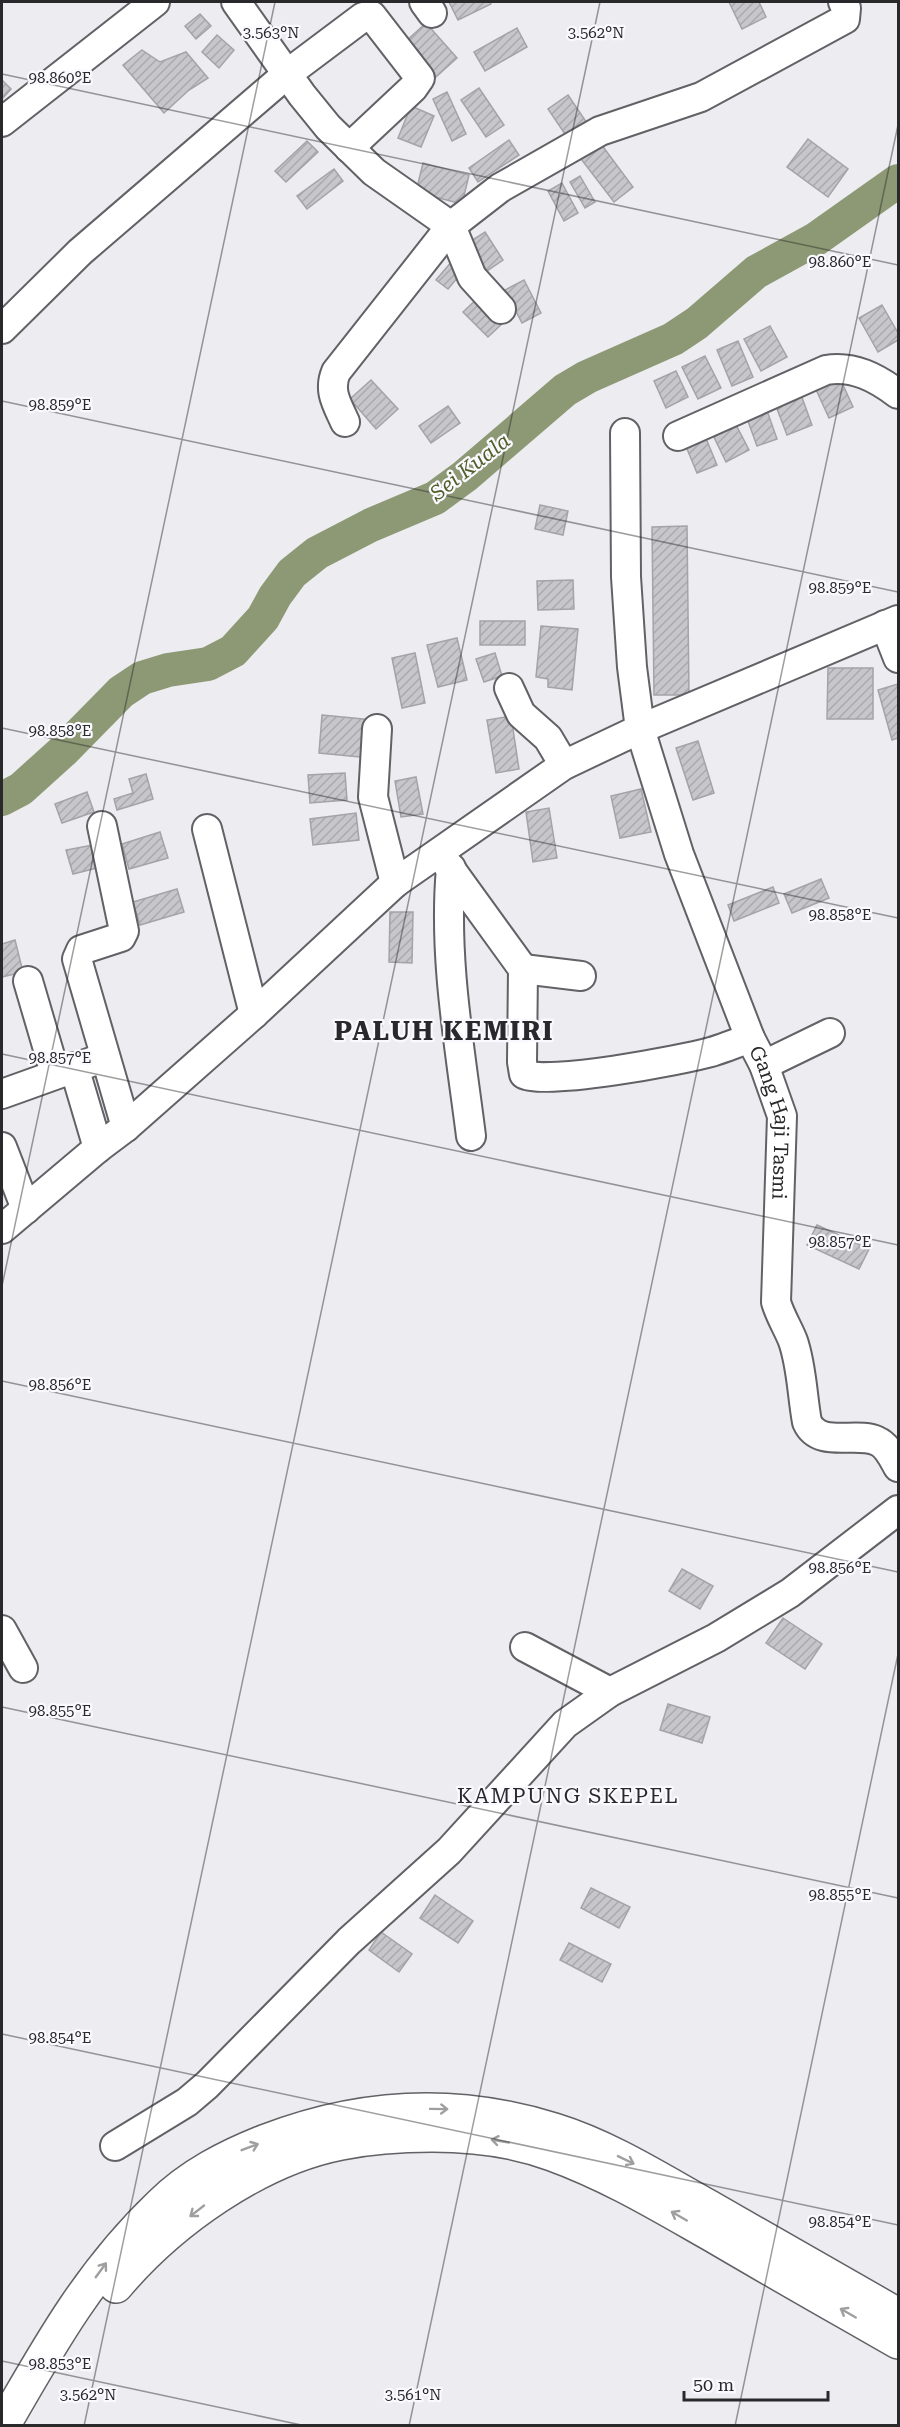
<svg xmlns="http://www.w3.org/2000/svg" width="900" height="2427" viewBox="0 0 900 2427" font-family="'Roboto Serif',serif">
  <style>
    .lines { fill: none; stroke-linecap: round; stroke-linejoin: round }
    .river { stroke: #8c9974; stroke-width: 34 }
    .building { fill: url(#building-hatch); stroke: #a3a3a8; stroke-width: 1.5 }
    .minor-casing { stroke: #616166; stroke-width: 32 }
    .highway-casing { stroke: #616166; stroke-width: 36 }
    .minor { stroke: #fff; stroke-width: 28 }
    .highway { stroke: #fff; stroke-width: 33 }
    .oneway { stroke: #9f9fa0 }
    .ticks { fill: none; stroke: #29292b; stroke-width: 1.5; stroke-opacity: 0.45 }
    .labels { text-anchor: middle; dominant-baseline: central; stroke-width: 4.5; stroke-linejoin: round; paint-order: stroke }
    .street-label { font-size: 20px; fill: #29292b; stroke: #f9f9ff }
    .water-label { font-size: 21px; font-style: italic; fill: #4f5f27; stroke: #f9f9ff }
    .neighbourhood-label { font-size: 21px; letter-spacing: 1.5px; fill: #29292b; stroke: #f9f9ff }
    .district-label { font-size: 26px; font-weight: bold; letter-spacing: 1.5px; fill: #29292b; stroke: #f9f9ff }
    .ticks-label { font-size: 15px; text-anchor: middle; fill: #29292b; stroke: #f9f9ff; stroke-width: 4.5; stroke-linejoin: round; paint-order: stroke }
  </style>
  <defs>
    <pattern id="building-hatch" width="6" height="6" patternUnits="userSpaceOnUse" patternTransform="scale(1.5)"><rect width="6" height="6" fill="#c6c6cb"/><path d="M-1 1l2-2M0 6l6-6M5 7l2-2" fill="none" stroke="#aaaaae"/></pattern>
  </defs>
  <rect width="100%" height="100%" fill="#ececf1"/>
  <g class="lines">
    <polyline class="river" points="2,799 21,789 62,752 121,692 142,678 168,670 208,664 233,651 263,618 275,596 292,573 317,553 371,525 435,498 465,476 565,390 587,377 673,339 697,323 756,272 816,239 898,181"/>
  </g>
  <g class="building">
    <polygon points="449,2 490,2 491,4 458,20"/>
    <polygon points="729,2 759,2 766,17 742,29"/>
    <polygon points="200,14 211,26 196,39 185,26"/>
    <polygon points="426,23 457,58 436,77 405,42"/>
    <polygon points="517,28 527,47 485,71 474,52"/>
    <polygon points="217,35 234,50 219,68 202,52"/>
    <polygon points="142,50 160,62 186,52 208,78 189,90 164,113 123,65"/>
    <polygon points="2,80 11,89 2,99"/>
    <polygon points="479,88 504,125 486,137 461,100"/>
    <polygon points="447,92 466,134 452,141 433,99"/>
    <polygon points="568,95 591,129 571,143 548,109"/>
    <polygon points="411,106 434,116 421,147 398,138"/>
    <polygon points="808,139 848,169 828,197 787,167"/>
    <polygon points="509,140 519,155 478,182 469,168"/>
    <polygon points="307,141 318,152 286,182 275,171"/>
    <polygon points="601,144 633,187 614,202 581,159"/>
    <polygon points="423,163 469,175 462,204 416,192"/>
    <polygon points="334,169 343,181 307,209 297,196"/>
    <polygon points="580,176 595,202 585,208 570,182"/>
    <polygon points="562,183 578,213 564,221 548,191"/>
    <polygon points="485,232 503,260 487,271 468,243"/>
    <polygon points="453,260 464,270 448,289 436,280"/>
    <polygon points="524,280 541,313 522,323 505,290"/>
    <polygon points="479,297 504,322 488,337 463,312"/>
    <polygon points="882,305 898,333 898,340 878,352 859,318"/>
    <polygon points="770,326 787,357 761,371 744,339"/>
    <polygon points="738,341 753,377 732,386 717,350"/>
    <polygon points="705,356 721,388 698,399 682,367"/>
    <polygon points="676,371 688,397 666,408 654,381"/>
    <polygon points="838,374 853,407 829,418 814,385"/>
    <polygon points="371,380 398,409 376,429 350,399"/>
    <polygon points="800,392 812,425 787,435 774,401"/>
    <polygon points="765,405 777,439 757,446 745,413"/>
    <polygon points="448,406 460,423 431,443 419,426"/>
    <polygon points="733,419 749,450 726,462 711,431"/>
    <polygon points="705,436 717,465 697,473 685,444"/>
    <polygon points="540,505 568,511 563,535 535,529"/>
    <polygon points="687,526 689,695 654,695 652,527"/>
    <polygon points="573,580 574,609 538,610 537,581"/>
    <rect x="480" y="621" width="45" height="24"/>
    <polygon points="541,626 578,629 572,690 548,687 548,679 536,677"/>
    <polygon points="457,638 467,680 438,687 427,645"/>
    <polygon points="415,653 425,703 402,708 392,658"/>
    <polygon points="495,653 502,676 484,682 476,659"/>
    <polygon points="828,668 873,668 873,719 827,719"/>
    <polygon points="898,684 898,738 892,740 878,690"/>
    <polygon points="322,715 373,720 370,758 319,753"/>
    <polygon points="511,716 519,769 496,773 487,720"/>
    <polygon points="698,741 714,793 693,800 676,748"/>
    <polygon points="345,773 347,800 310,803 308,775"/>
    <polygon points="146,774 153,799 117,810 114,799 133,793 129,779"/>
    <polygon points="416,777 423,814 401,817 395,781"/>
    <polygon points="641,789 651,832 620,838 611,796"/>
    <polygon points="87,792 94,812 62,823 55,804"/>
    <polygon points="549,808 557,858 533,862 526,812"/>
    <polygon points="356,813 359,840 313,845 310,819"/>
    <polygon points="160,832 168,858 129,869 122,844"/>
    <polygon points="104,843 105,866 73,874 66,850"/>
    <polygon points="821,879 829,898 792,913 784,894"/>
    <polygon points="773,887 779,903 734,921 728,905"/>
    <polygon points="177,889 184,912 140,925 133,902"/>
    <polygon points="390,912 413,912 412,963 389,962"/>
    <polygon points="15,940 23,972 2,977 2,944"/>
    <polygon points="817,1225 869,1249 859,1269 807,1245"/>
    <polygon points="682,1569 713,1586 700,1609 669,1591"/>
    <polygon points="783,1618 822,1644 805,1669 766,1643"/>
    <polygon points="668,1704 710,1717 702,1743 660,1730"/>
    <polygon points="591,1888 630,1907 619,1928 581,1908"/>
    <polygon points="435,1895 473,1921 458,1943 420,1918"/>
    <polygon points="381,1932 412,1954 399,1972 369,1950"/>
    <polygon points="569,1943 611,1964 602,1982 560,1960"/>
  </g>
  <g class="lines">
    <defs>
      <g id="minor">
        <polyline points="236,2 302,95 328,127 374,172 451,226 472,277 501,309"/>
        <polyline points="424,2 432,13"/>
        <polyline points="2,122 155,2"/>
        <polyline points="2,329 80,252 287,74 363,17 372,16 420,78 413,88 349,148"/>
        <path d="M345,422C337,404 328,391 336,372L451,226L500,188L600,131L701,97L845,19L846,8L843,2"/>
        <path id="s1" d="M625,433L626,577L632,667L640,729L679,854L750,1038L764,1065L782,1116L776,1302C780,1316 788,1328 793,1341C802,1367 802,1395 807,1422C819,1449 856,1431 877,1441C887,1445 893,1458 898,1467"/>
        <path d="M678,436L826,370C853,365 877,378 898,394"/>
        <polyline points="885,625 898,658"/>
        <polyline points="509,688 521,714 548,738 564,765"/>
        <polyline points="377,729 373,797 395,883"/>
        <polyline points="102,826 124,931 121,937 81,950 77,959 126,1127"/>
        <polyline points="207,829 254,1014"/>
        <path d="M439,853L523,969L522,1062L524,1074C545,1086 682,1060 711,1052C724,1048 737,1043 750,1038"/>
        <path d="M451,868C443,957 460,1048 471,1136"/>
        <polyline points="523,969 581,976"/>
        <polyline points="28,981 55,1073"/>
        <polyline points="764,1065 830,1033"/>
        <polyline points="74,1067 98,1148"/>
        <polyline points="2,1094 94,1061"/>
        <polyline points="2,1147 26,1209"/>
        <polyline points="2,1229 98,1148 126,1127 254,1014 395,883 564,765 640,729 898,620"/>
        <polyline points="2,1630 23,1668"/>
        <polyline points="525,1647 610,1692"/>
        <polyline points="115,2146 187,2102 207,2085 349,1941 449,1851 565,1724 610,1692 716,1638 790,1593 898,1510"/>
      </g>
      <g id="highway">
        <path d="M116,2286C170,2222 258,2159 341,2143C371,2137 402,2135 432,2135C472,2135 514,2140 552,2154C610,2175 661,2206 714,2236C775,2272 837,2307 898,2342"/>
        <path d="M3,2426C50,2344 91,2271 160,2205C190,2175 228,2156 266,2141C362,2104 456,2099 554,2130C609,2147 659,2179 709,2207C772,2243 835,2279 898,2315"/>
      </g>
    </defs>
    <use href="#minor" class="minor-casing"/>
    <use href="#highway" class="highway-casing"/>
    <use href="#minor" class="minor"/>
    <use href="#highway" class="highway"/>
  </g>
  <defs><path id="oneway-shaft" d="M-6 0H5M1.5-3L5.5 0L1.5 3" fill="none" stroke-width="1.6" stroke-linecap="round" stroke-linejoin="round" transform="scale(1.5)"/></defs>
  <g class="oneway">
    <use href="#oneway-shaft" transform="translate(439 2109) rotate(1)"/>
    <use href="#oneway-shaft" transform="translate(500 2141) rotate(-170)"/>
    <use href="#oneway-shaft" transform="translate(250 2147) rotate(-21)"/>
    <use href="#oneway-shaft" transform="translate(626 2160) rotate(26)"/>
    <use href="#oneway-shaft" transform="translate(197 2211) rotate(142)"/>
    <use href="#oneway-shaft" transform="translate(679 2216) rotate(-150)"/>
    <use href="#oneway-shaft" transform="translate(101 2270) rotate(-54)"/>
    <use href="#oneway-shaft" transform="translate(848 2313) rotate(-150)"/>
  </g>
  <path class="ticks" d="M2,74L898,265M2,401L898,592M2,728L898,918M2,1054L898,1245M2,1286L275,2M2,1381L898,1572M2,1707L898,1898M2,2034L898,2225M2,2361L306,2426M84,2426L600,2M409,2426L898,125M735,2426L898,1654"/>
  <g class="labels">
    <g class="street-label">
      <text stroke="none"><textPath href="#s1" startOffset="714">Gang Haji Tasmi</textPath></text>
    </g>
    <g class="water-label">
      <text transform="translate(470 467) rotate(-38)">Sei Kuala</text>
    </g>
    <g class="neighbourhood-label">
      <text x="568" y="1796">KAMPUNG SKEPEL</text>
    </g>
    <g class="district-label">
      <text x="444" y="1031">PALUH KEMIRI</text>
    </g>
  </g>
  <g class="ticks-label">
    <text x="271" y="38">3.563°N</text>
    <text x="596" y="38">3.562°N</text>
    <text x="60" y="83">98.860°E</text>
    <text x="840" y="267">98.860°E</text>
    <text x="60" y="410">98.859°E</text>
    <text x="840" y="593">98.859°E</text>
    <text x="60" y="736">98.858°E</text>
    <text x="840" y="920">98.858°E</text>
    <text x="60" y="1063">98.857°E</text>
    <text x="840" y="1247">98.857°E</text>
    <text x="60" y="1390">98.856°E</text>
    <text x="840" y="1573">98.856°E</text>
    <text x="60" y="1716">98.855°E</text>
    <text x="840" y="1900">98.855°E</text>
    <text x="60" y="2043">98.854°E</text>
    <text x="840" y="2227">98.854°E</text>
    <text x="60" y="2369">98.853°E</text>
    <text x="88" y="2400">3.562°N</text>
    <text x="413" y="2400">3.561°N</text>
  </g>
  <rect width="900" height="2427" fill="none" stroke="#29292b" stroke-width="6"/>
  <path d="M684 2391v9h144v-9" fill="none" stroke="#29292b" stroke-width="3"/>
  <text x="693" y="2391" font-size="18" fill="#29292b" stroke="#f9f9ff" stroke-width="4.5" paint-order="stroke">50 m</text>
</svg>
